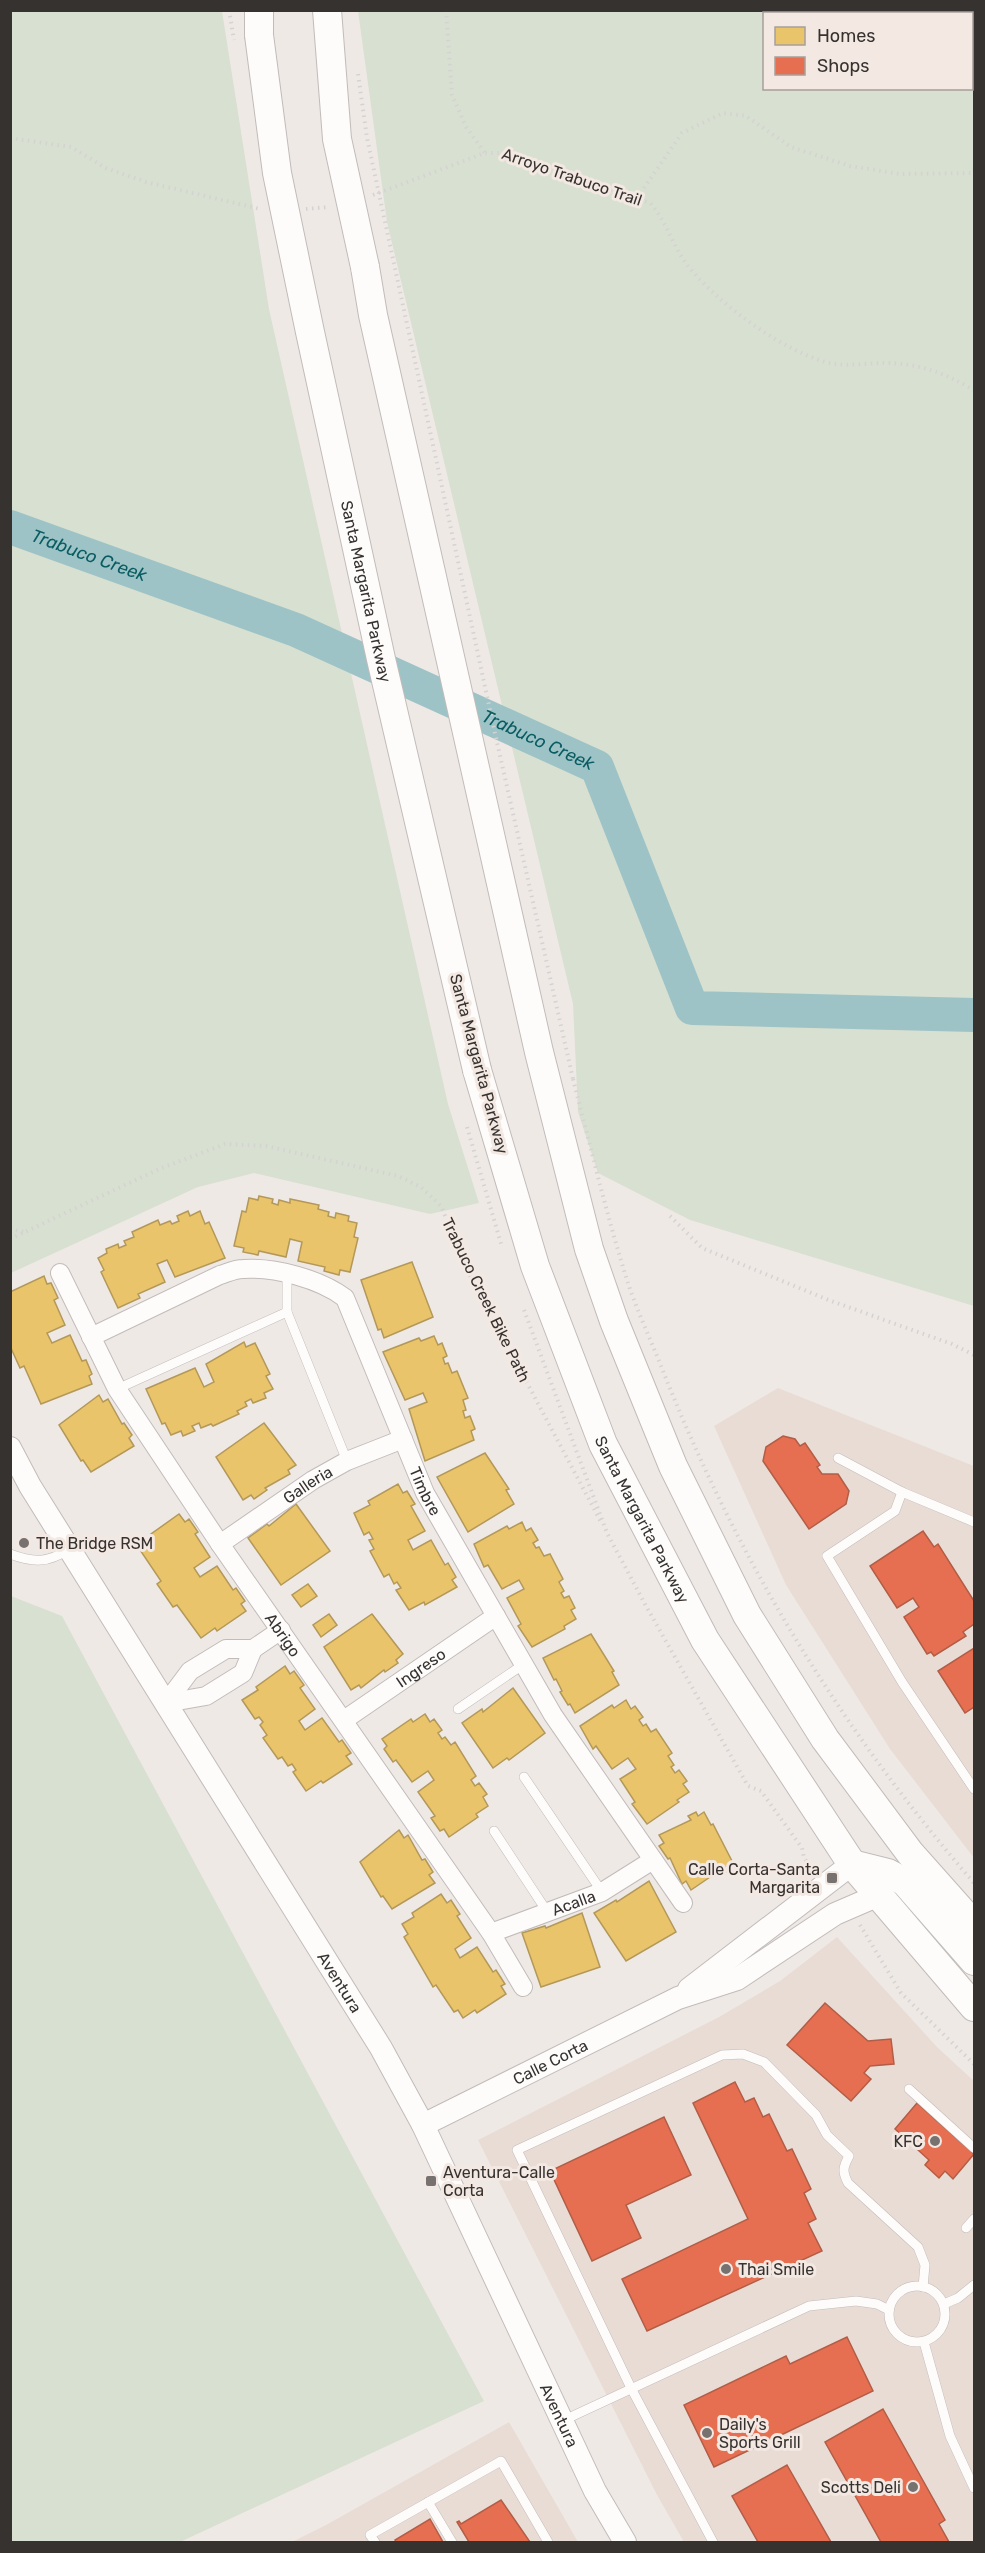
<svg xmlns="http://www.w3.org/2000/svg" width="985" height="2553" viewBox="0 0 985 2553" font-family="Rubik,sans-serif">
  <style>
    .built { fill: #e9dcd5 }
    .green { fill: #d8e0d1; fill-rule: evenodd }
    .homes { fill: #e9c46a; stroke: #b39859; stroke-width: 1.5 }
    .shops { fill: #e76f51; stroke: #b25d47; stroke-width: 1.5 }
    .lines { fill: none; stroke-linecap: round; stroke-linejoin: round }
    .river { stroke: #9dc3c6; stroke-width: 34 }
    .service-casing { stroke: #c1bcba; stroke-width: 10 }
    .minor-casing { stroke: #c1bcba; stroke-width: 20 }
    .tertiary-casing { stroke: #c1bcba; stroke-width: 24 }
    .primary-casing { stroke: #c1bcba; stroke-width: 30 }
    .path { stroke: #d5d3d2; stroke-width: 4; stroke-dasharray: 1.5 4.5; stroke-linecap: butt }
    .service { stroke: #fdfcfb; stroke-width: 9 }
    .minor { stroke: #fdfcfb; stroke-width: 18 }
    .tertiary { stroke: #fdfcfb; stroke-width: 22 }
    .primary { stroke: #fdfcfb; stroke-width: 28 }
    .primary-bridge-casing { stroke: #c1bcba; stroke-width: 30; stroke-linecap: butt }
    .path-bridge { stroke: #d5d3d2; stroke-width: 4; stroke-dasharray: 1.5 4.5; stroke-linecap: butt }
    .primary-bridge { stroke: #fdfcfb; stroke-width: 28 }
    .poi-dot { fill: #777270; stroke: #f3e8e2; stroke-width: 2 }
    .labels { text-anchor: middle; dominant-baseline: central; stroke-width: 6; stroke-linejoin: round; paint-order: stroke }
    .street-label { font-size: 16px; fill: #363230; stroke: #f3e8e2 }
    .poi-label { font-size: 16px; fill: #363230; stroke: #f3e8e2; text-anchor: start }
    .water-label { font-size: 18px; font-style: italic; fill: #085c62; stroke: #f3e8e2 }
  </style>
  <rect width="100%" height="100%" fill="#efe9e6"/>
  <g class="built">
    <polygon points="778,1388 974,1466 974,1858 890,1749 786,1585 714,1426"/>
    <polygon points="837,1937 937,2047 974,2081 974,2542 684,2542 657,2495 478,2140 719,2017 780,1981"/>
    <polygon points="509,2422 578,2542 292,2542 326,2525"/>
  </g>
  <g class="green">
    <polygon points="10,11 222,11 269,309 448,1104 479,1203 430,1214 254,1173 198,1187 11,1273"/>
    <path d="M358,11H974V1306L690,1220L598,1173L578,1112L573,1004L387,222ZM764,14H972V88H764Z"/>
    <polygon points="11,1596 62,1616 484,2401 180,2542 11,2542"/>
  </g>
  <g class="homes">
    <polygon points="259,1196 273,1199 272,1203 278,1205 279,1200 290,1203 290,1199 319,1205 318,1209 329,1212 328,1216 335,1218 336,1213 349,1216 348,1221 357,1223 354,1237 358,1238 350,1272 340,1270 339,1275 324,1271 325,1267 298,1261 302,1242 290,1239 286,1257 259,1251 258,1255 243,1252 244,1248 234,1246 242,1211 246,1212 249,1198 258,1200"/>
    <polygon points="188,1211 190,1216 200,1211 205,1224 209,1222 225,1258 175,1277 167,1260 157,1264 165,1282 138,1294 140,1298 118,1308 101,1272 104,1270 98,1258 107,1253 106,1249 118,1244 119,1248 126,1245 124,1241 134,1237 132,1232 158,1220 160,1225 170,1221 172,1224 179,1221 177,1216"/>
    <polygon points="412,1262 433,1317 384,1338 381,1329 378,1330 361,1280"/>
    <polygon points="44,1276 47,1284 51,1283 58,1298 54,1300 65,1325 47,1333 52,1343 70,1335 82,1361 86,1360 92,1374 89,1376 92,1384 41,1404 24,1366 20,1368 10,1346 10,1292"/>
    <polygon points="434,1336 438,1345 442,1343 447,1356 443,1358 445,1364 448,1363 452,1373 457,1371 468,1398 463,1400 466,1410 463,1411 465,1418 470,1416 475,1429 471,1431 474,1440 425,1461 409,1409 427,1402 423,1393 405,1400 383,1352 419,1338 421,1341"/>
    <polygon points="244,1342 246,1347 255,1343 270,1374 266,1376 273,1389 264,1393 266,1398 253,1403 251,1399 245,1402 247,1406 237,1411 239,1414 213,1426 211,1424 201,1428 199,1423 192,1426 195,1431 183,1436 181,1431 171,1435 165,1423 162,1424 146,1389 195,1368 204,1387 214,1382 206,1364"/>
    <polygon points="99,1395 103,1402 108,1399 122,1424 124,1423 132,1435 129,1438 134,1446 91,1472 83,1460 81,1461 59,1425"/>
    <polygon points="264,1423 296,1465 288,1470 290,1474 265,1488 267,1490 254,1499 251,1495 243,1500 216,1457"/>
    <polygon points="485,1453 509,1489 506,1490 514,1504 468,1532 437,1477"/>
    <polygon points="398,1484 403,1493 407,1491 415,1504 411,1506 425,1531 408,1540 413,1550 431,1540 445,1565 448,1563 456,1577 452,1580 457,1587 425,1605 424,1602 409,1610 396,1590 401,1588 397,1582 394,1584 389,1574 384,1577 370,1551 374,1549 369,1540 373,1539 369,1532 364,1535 354,1513 370,1505 368,1501"/>
    <polygon points="296,1504 330,1551 281,1585 248,1538 267,1524 269,1526"/>
    <polygon points="179,1514 185,1522 189,1519 198,1532 195,1534 210,1557 194,1568 200,1577 217,1566 233,1590 236,1588 245,1601 241,1604 246,1611 217,1631 215,1628 201,1638 177,1605 173,1607 157,1584 161,1581 138,1547 153,1537 151,1534"/>
    <polygon points="522,1522 526,1531 531,1528 538,1540 533,1543 536,1548 539,1547 544,1556 550,1554 563,1579 559,1582 564,1591 561,1593 564,1598 569,1596 575,1608 571,1610 576,1619 564,1626 565,1629 532,1647 518,1626 521,1624 507,1598 524,1589 519,1580 502,1589 488,1565 484,1567 474,1544 507,1526 509,1529"/>
    <polygon points="308,1584 317,1596 301,1607 292,1595"/>
    <polygon points="329,1614 337,1625 321,1637 313,1625"/>
    <polygon points="372,1614 403,1654 396,1660 398,1663 385,1672 384,1670 361,1688 359,1685 351,1690 324,1647"/>
    <polygon points="591,1634 614,1671 612,1672 619,1685 575,1713 570,1704 568,1705 560,1692 562,1691 556,1679 554,1680 543,1658"/>
    <polygon points="285,1666 290,1674 294,1671 304,1685 300,1688 315,1709 299,1721 305,1730 322,1718 339,1742 342,1740 351,1753 346,1756 352,1764 323,1783 321,1781 306,1791 293,1772 296,1770 292,1764 288,1766 282,1757 278,1759 263,1738 267,1735 260,1725 263,1722 259,1717 255,1719 242,1700 258,1690 256,1687"/>
    <polygon points="513,1688 545,1733 509,1760 507,1758 493,1768 462,1723 482,1709 483,1712"/>
    <polygon points="626,1700 631,1709 635,1706 643,1717 639,1720 643,1726 646,1724 651,1732 656,1729 672,1753 668,1756 674,1765 671,1767 675,1773 679,1770 687,1781 683,1784 689,1792 677,1800 679,1802 647,1824 632,1804 635,1802 620,1779 636,1769 628,1758 612,1769 596,1746 593,1749 580,1726 612,1705 614,1708"/>
    <polygon points="425,1714 430,1722 434,1719 442,1730 438,1733 442,1739 445,1737 451,1745 455,1742 476,1776 471,1780 475,1786 479,1783 487,1794 483,1797 488,1806 476,1814 478,1817 449,1837 444,1829 440,1831 431,1818 435,1816 418,1792 434,1780 428,1771 412,1782 396,1760 393,1762 384,1749 387,1746 382,1739 411,1719 413,1722"/>
    <polygon points="696,1812 698,1816 704,1812 711,1825 713,1824 733,1863 726,1867 728,1871 721,1875 719,1871 691,1890 686,1881 682,1884 670,1858 668,1859 659,1846 664,1843 659,1835 691,1820 688,1816"/>
    <polygon points="399,1830 404,1838 408,1835 422,1860 425,1859 433,1872 429,1875 435,1883 392,1909 383,1896 381,1897 360,1862"/>
    <polygon points="649,1881 676,1932 626,1961 594,1913 616,1900 617,1902"/>
    <polygon points="441,1894 447,1903 451,1900 460,1914 457,1916 471,1938 455,1949 460,1958 477,1947 493,1972 496,1970 505,1984 501,1986 506,1994 477,2013 475,2010 463,2018 458,2010 454,2012 436,1985 433,1987 404,1937 408,1934 402,1924 414,1917 412,1913"/>
    <polygon points="582,1913 600,1967 541,1987 522,1933 545,1926 546,1928"/>
  </g>
  <g class="shops">
    <polygon points="783,1436 795,1439 800,1446 805,1443 820,1465 817,1467 822,1474 838,1474 849,1491 846,1504 809,1529 763,1461 766,1447"/>
    <polygon points="923,1531 934,1547 938,1544 974,1601 974,1624 963,1632 966,1636 934,1656 931,1652 927,1654 904,1617 919,1607 913,1598 897,1608 870,1566"/>
    <polygon points="974,1648 974,1707 965,1713 938,1671"/>
    <polygon points="825,2003 868,2041 891,2039 894,2064 870,2066 864,2073 871,2079 851,2101 787,2045"/>
    <polygon points="735,2082 745,2102 754,2098 763,2117 769,2114 787,2151 792,2149 811,2189 804,2193 816,2219 808,2223 822,2251 647,2331 622,2279 748,2219 693,2103"/>
    <polygon points="917,2103 974,2154 953,2179 945,2171 939,2178 925,2165 929,2160 895,2129"/>
    <polygon points="664,2117 691,2175 626,2205 641,2238 592,2261 550,2171"/>
    <polygon points="847,2337 873,2391 714,2467 684,2405 786,2356 790,2364"/>
    <polygon points="883,2409 945,2520 939,2524 949,2542 881,2542 825,2442"/>
    <polygon points="787,2465 831,2542 758,2542 732,2496"/>
    <polygon points="501,2500 530,2542 469,2542 457,2522 459,2521 461,2524"/>
    <polygon points="430,2519 443,2542 396,2542 395,2540"/>
  </g>
  <g class="lines">
    <path class="river" id="s1" d="M10,527L296,630L597,767L692,1008L974,1015"/>
    <defs>
      <g id="service">
        <polyline points="287,1274 287,1312 347,1461"/>
        <polyline points="117,1389 287,1312"/>
        <polyline points="838,1458 902,1492 974,1522"/>
        <polyline points="902,1492 895,1511 827,1556 902,1682 974,1789"/>
        <path d="M10,1554C34,1563 48,1563 69,1549"/>
        <polyline points="458,1709 524,1664"/>
        <polyline points="524,1777 602,1892"/>
        <polyline points="494,1831 548,1913"/>
        <polyline points="909,2089 974,2148"/>
        <polyline points="966,2228 974,2219"/>
        <circle cx="917" cy="2314" r="28"/>
        <polyline points="944,2304 958,2298 974,2285"/>
        <polyline points="924,2342 950,2436 974,2488"/>
        <polyline points="562,2421 809,2306 856,2301 877,2304 889,2310"/>
        <polyline points="428,2502 452,2542"/>
        <polyline points="375,2542 370,2535 501,2461 548,2542"/>
        <path d="M713,2542L631,2388L517,2150L722,2055L743,2054L764,2062L816,2115L827,2135L849,2156C843,2167 842,2172 848,2183L918,2247L925,2265L923,2287"/>
      </g>
      <g id="minor">
        <path id="s2" d="M60,1273L117,1389L220,1544L491,1933L523,1987"/>
        <path id="s3" d="M91,1337L220,1275C227,1273 235,1269 243,1269C275,1267 320,1279 345,1298L425,1493L553,1715L683,1903"/>
        <path id="s4" d="M220,1544L313,1480L347,1461L403,1439"/>
        <polyline points="166,1703 190,1671 226,1649 253,1649 281,1630"/>
        <polyline points="166,1703 206,1696 243,1673 253,1649"/>
        <path id="s5" d="M344,1720L496,1616"/>
        <path id="s6" d="M491,1933L602,1892L653,1860"/>
      </g>
      <g id="tertiary">
        <path id="s7" d="M10,1448L30,1486L381,2048L423,2125L595,2491L625,2542"/>
        <polyline points="689,1989 852,1864"/>
        <path id="s8" d="M423,2125L678,1998L737,1979L835,1914L879,1895"/>
      </g>
      <g id="primary">
        <polyline points="259,10 259,35"/>
        <polyline points="365,267 373,315 539,1052 589,1249 614,1321 673,1466 747,1615 825,1739 910,1853 974,1925"/>
        <path id="s9" d="M477,1070L535,1266L603,1444L705,1640L852,1864L974,2007"/>
        <polyline points="852,1864 888,1873 905,1882 974,1961"/>
      </g>
    </defs>
    <use href="#service" class="service-casing"/>
    <use href="#minor" class="minor-casing"/>
    <use href="#tertiary" class="tertiary-casing"/>
    <use href="#primary" class="primary-casing"/>
    <g class="path">
      <polyline points="446,10 452,95 466,127 485,153"/>
      <polyline points="10,138 71,147 106,168 146,182 260,209"/>
      <path d="M373,195L485,153H508L650,203C667,222 671,242 685,262C713,300 786,355 834,364C850,366 868,363 884,363C919,363 944,373 974,390"/>
      <polyline points="637,198 682,133 723,113 746,116 791,147 850,166 900,174 974,173"/>
      <polyline points="306,209 329,207"/>
      <path d="M573,1079C590,1145 606,1212 626,1277C636,1309 651,1340 663,1371C738,1561 840,1728 974,1883"/>
      <polyline points="467,1127 502,1247"/>
      <polyline points="670,1216 702,1248 831,1301 952,1344 974,1355"/>
      <polyline points="10,1229 25,1232"/>
      <polyline points="10,1239 159,1169 225,1144 266,1146 398,1176 421,1187 441,1206 467,1270 601,1522"/>
      <polyline points="524,1310 607,1533 646,1606 748,1786 761,1791 802,1848 804,1858 812,1869"/>
      <polyline points="860,1925 901,1993 974,2064"/>
    </g>
    <use href="#service" class="service"/>
    <use href="#minor" class="minor"/>
    <use href="#tertiary" class="tertiary"/>
    <use href="#primary" class="primary"/>
    <defs>
      <g id="primary-bridge">
        <polyline points="327,10 337,139 365,267"/>
        <path id="s10" d="M259,35L277,173L310,332L381,659L477,1070"/>
      </g>
    </defs>
    <use href="#primary-bridge" class="primary-bridge-casing"/>
    <g class="path-bridge">
      <polyline points="229,10 234,40"/>
      <polyline points="358,74 367,138 496,738 573,1079"/>
    </g>
    <use href="#primary-bridge" class="primary-bridge"/>
  </g>
  <g class="poi-dot">
    <circle cx="24" cy="1543" r="6"/>
    <rect x="826" y="1872" width="12" height="12" rx="3"/>
    <circle cx="935" cy="2141" r="6"/>
    <rect x="425" y="2175" width="12" height="12" rx="3"/>
    <circle cx="726" cy="2269" r="6"/>
    <circle cx="707" cy="2433" r="6"/>
    <circle cx="913" cy="2487" r="6"/>
  </g>
  <g class="labels">
    <g class="street-label">
      <text transform="translate(572 177) rotate(19)">Arroyo Trabuco Trail</text>
      <text stroke="none"><textPath href="#s10" startOffset="567">Santa Margarita Parkway</textPath></text>
      <text transform="translate(479 1064) rotate(75)">Santa Margarita Parkway</text>
      <text transform="translate(486 1300) rotate(64)">Trabuco Creek Bike Path</text>
      <text stroke="none"><textPath href="#s4" startOffset="106">Galleria</textPath></text>
      <text stroke="none"><textPath href="#s3" startOffset="484">Timbre</textPath></text>
      <text stroke="none"><textPath href="#s9" startOffset="480">Santa Margarita Parkway</textPath></text>
      <text stroke="none"><textPath href="#s2" startOffset="426">Abrigo</textPath></text>
      <text stroke="none"><textPath href="#s5" startOffset="93">Ingreso</textPath></text>
      <text stroke="none"><textPath href="#s6" startOffset="88">Acalla</textPath></text>
      <text stroke="none"><textPath href="#s7" startOffset="628">Aventura</textPath></text>
      <text stroke="none"><textPath href="#s8" startOffset="142">Calle Corta</textPath></text>
      <text stroke="none"><textPath href="#s7" startOffset="1114">Aventura</textPath></text>
    </g>
    <g class="poi-label">
      <text x="36" y="1543">The Bridge RSM</text>
      <text x="820" y="1869" text-anchor="end">Calle Corta-Santa<tspan x="820" dy="18">Margarita</tspan></text>
      <text x="923" y="2141" text-anchor="end">KFC</text>
      <text x="443" y="2172">Aventura-Calle<tspan x="443" dy="18">Corta</tspan></text>
      <text x="738" y="2269">Thai Smile</text>
      <text x="719" y="2424">Daily's<tspan x="719" dy="18">Sports Grill</tspan></text>
      <text x="901" y="2487" text-anchor="end">Scotts Deli</text>
    </g>
    <g class="water-label">
      <text stroke="none"><textPath href="#s1" startOffset="84">Trabuco Creek</textPath></text>
      <text stroke="none"><textPath href="#s1" startOffset="570">Trabuco Creek</textPath></text>
    </g>
  </g>
  <rect width="985" height="2553" fill="none" stroke="#363230" stroke-width="24"/>
  <rect x="763" y="12" width="210" height="78" fill="#f3e8e2" stroke="#a79f9b" stroke-width="1.5"/>
  <rect x="775" y="27" width="30" height="18" fill="#e9c46a" stroke="#a79f9b" stroke-width="1.5"/>
  <text x="817" y="42" font-size="18" fill="#363230">Homes</text>
  <rect x="775" y="57" width="30" height="18" fill="#e76f51" stroke="#a79f9b" stroke-width="1.5"/>
  <text x="817" y="72" font-size="18" fill="#363230">Shops</text>
</svg>
